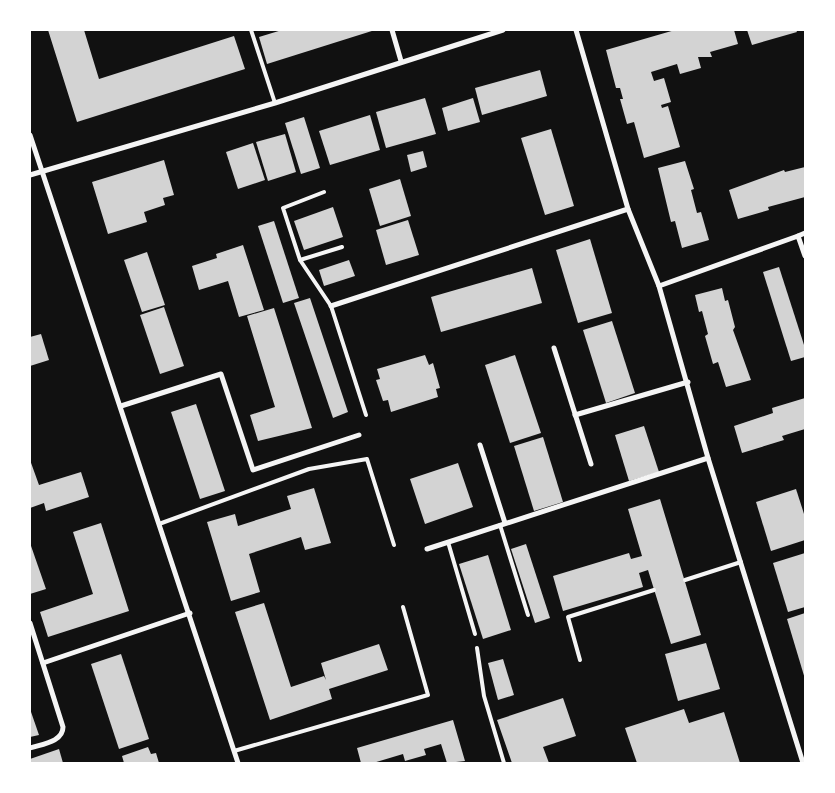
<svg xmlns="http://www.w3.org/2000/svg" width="835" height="793" viewBox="0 0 835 793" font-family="Helvetica,sans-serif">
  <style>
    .building { fill: #d3d3d3 }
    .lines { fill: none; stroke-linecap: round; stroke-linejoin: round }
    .service { stroke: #f5f5f5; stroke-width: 4 }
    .minor { stroke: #f5f5f5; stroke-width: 5 }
  </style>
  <rect width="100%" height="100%" fill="#111"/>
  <g class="building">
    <polygon points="48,30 84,30 99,79 234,36 245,69 77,122"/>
    <polygon points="282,30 375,30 267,64 259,37"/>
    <polygon points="675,30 734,30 738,44 710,52 712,57 698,57 701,68 680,74 677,64 651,72 654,81 664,78 671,102 661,105 662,108 668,106 680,147 644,158 634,122 627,124 620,99 623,99 620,88 616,88 606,50"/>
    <polygon points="747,30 796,30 797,32 752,45"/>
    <polygon points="540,70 547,96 482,115 475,88"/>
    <polygon points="425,98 436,134 386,148 376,112"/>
    <polygon points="473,98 480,122 448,131 442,108"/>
    <polygon points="370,115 380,150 330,165 319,131"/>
    <polygon points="304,117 320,168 301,174 285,123"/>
    <polygon points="551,129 574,206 545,215 521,138"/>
    <polygon points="285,134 296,172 268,181 256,142"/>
    <polygon points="253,143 265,180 238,189 226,152"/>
    <polygon points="423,151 427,167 411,172 407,155"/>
    <polygon points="164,160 174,195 163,198 165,205 144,212 147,222 108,234 92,182"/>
    <polygon points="685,161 694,189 691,190 697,213 701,212 709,240 682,248 675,221 671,222 658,168"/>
    <polygon points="805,167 805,197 768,207 769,210 738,219 729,190 784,170 785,172"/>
    <polygon points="400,179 411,216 380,226 369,189"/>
    <polygon points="333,207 343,237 304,250 294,221"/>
    <polygon points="408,220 419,255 386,265 376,230"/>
    <polygon points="274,221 299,298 283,303 258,226"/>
    <polygon points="590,239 612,313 578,323 556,250"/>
    <polygon points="243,245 264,310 239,317 228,281 199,290 192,266 217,258 216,254"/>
    <polygon points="147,252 165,305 142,312 124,260"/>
    <polygon points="349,260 355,276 324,286 319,270"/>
    <polygon points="779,267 805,348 805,357 791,361 763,272"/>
    <polygon points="532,268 542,303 441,332 431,297"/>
    <polygon points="722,288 725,301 728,300 735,327 733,330 751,380 726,387 718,362 713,364 705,336 708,334 702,311 699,312 695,295"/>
    <polygon points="310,298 348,412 333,418 294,303"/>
    <polygon points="164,307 184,366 160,374 140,315"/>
    <polygon points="274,308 312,428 258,441 250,415 275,407 247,316"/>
    <polygon points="612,321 635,393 606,403 583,330"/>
    <polygon points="41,334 49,360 30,366 30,337"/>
    <polygon points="425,355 429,365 433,363 440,388 436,389 438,397 391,412 388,400 383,401 376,380 380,379 377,369"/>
    <polygon points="515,355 541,433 510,443 485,365"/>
    <polygon points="805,398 805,429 782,436 784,440 742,453 734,426 773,413 772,408"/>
    <polygon points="196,404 225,491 200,499 171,412"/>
    <polygon points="644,426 659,472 629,481 615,435"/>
    <polygon points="543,437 563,502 534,511 514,446"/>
    <polygon points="30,460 39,485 81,472 89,497 46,511 44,503 30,508"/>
    <polygon points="458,463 473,507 425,524 410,479"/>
    <polygon points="314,488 331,543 305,550 301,537 249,554 260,592 231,601 207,522 235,514 238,526 291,509 287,496"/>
    <polygon points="796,489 805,517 805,540 771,551 756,502"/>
    <polygon points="660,499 701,635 671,644 648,570 639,573 643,587 563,611 553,576 629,553 631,559 642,556 628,509"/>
    <polygon points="101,523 129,611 48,637 40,612 93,594 73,532"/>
    <polygon points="30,543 46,589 30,594"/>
    <polygon points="526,544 550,618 535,623 511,549"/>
    <polygon points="805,553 805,607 788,612 773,563"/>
    <polygon points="488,555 511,630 483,639 459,564"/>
    <polygon points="264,603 291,687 324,676 326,680 321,663 379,644 388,670 329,689 332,699 270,720 235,612"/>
    <polygon points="805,613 805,679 787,619"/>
    <polygon points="706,643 720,689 678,701 665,654"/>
    <polygon points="121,654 149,739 119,749 91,664"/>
    <polygon points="503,659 514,695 498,700 488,663"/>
    <polygon points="563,698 576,736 543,747 549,763 512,763 497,720"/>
    <polygon points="30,709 39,735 30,737"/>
    <polygon points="684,709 689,723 724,712 740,763 637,763 625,728"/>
    <polygon points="453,720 465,761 447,763 441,744 424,749 426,755 405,761 403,754 373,763 361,763 357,748"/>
    <polygon points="148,747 151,754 156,753 159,763 124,763 122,756"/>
    <polygon points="59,749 63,763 30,763 30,759"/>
  </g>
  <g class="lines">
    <g class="service">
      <polyline points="251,30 275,103"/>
      <polyline points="324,192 283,208 300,260 331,306 366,415"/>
      <polyline points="300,260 342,247"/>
      <polyline points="159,524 309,469 367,459 394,545"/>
      <polyline points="500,525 528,615"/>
      <polyline points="448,542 475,634"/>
      <polyline points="685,580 741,562"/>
      <polyline points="477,648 484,696 504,763"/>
      <polyline points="580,660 568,617 654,590"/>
      <polyline points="234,751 428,695 403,607"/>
    </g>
    <g class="minor">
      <polyline points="392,30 401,61"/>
      <polyline points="576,30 628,209 659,286 708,458 803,763"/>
      <polyline points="30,135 238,763"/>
      <polyline points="30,175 275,103 503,30"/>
      <polyline points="798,236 805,233"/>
      <polyline points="659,286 798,236 805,256"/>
      <polyline points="331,306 628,209"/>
      <polyline points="554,348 591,464"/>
      <polyline points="121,406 221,374 253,470 359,435"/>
      <polyline points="575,415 688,382"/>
      <polyline points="480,445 505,523"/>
      <polyline points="427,549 708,458"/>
      <path d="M30,623L63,727C63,742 42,744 30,748"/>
      <polyline points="43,663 190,613"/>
    </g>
  </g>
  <rect width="835" height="793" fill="none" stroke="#ffffff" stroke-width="62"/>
</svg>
